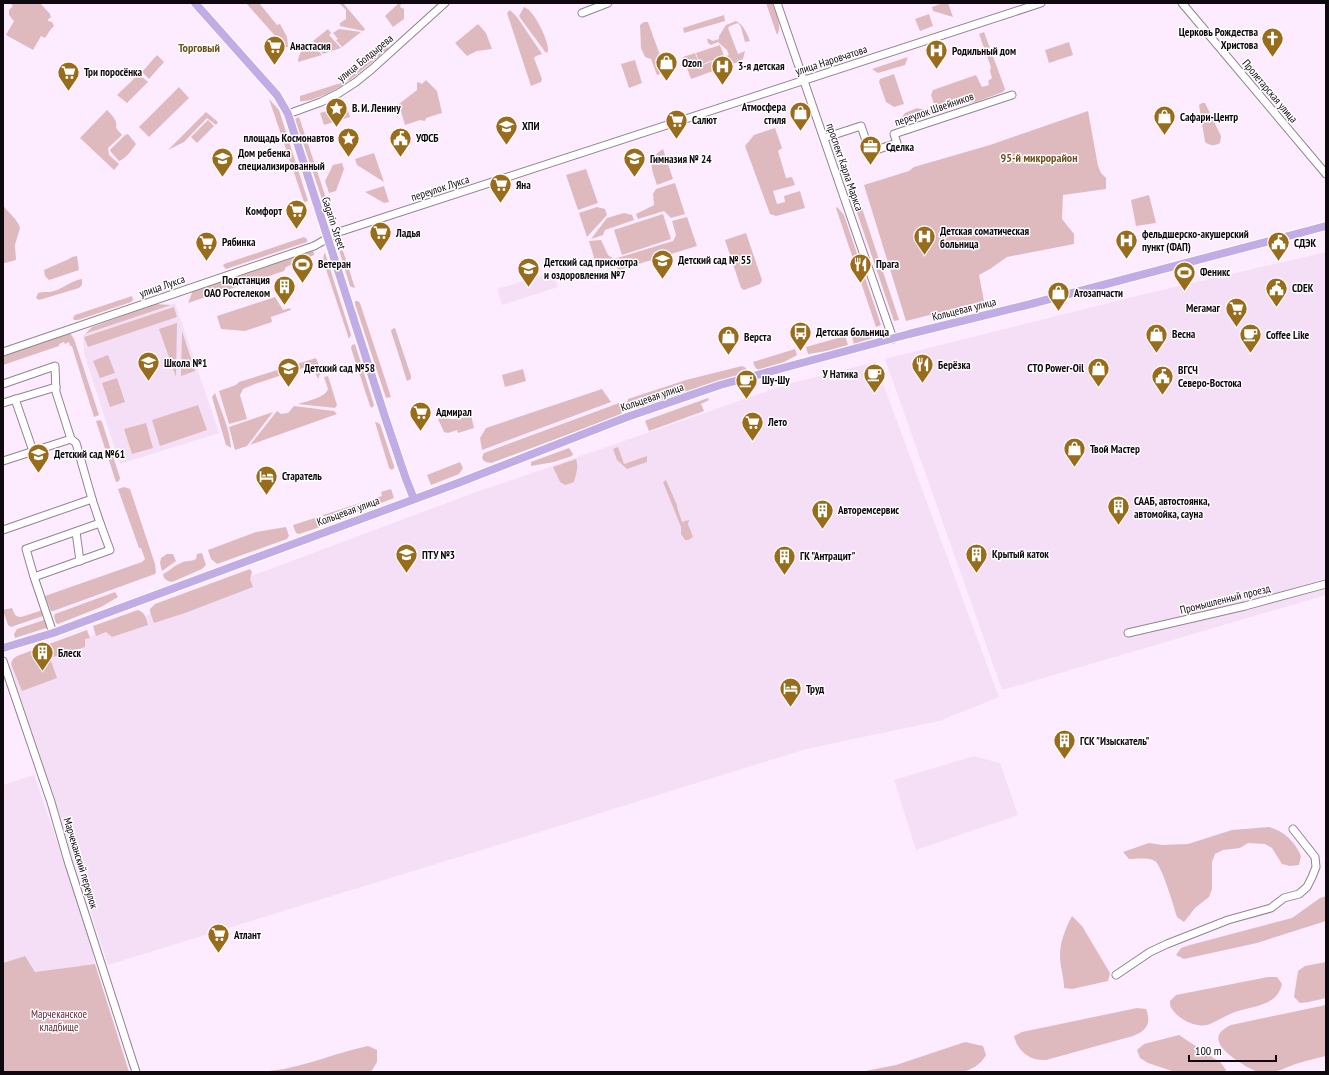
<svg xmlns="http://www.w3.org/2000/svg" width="1329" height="1075" viewBox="0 0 1329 1075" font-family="'PT Sans Narrow',sans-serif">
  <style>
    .built { fill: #f5dff7 }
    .green { fill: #debabf }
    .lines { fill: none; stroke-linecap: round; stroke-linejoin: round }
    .minor-casing { stroke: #928393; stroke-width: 9 }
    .major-casing { stroke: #fff; stroke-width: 10 }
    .minor { stroke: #fff; stroke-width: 7 }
    .major { stroke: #c1ace5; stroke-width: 8 }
    .labels { text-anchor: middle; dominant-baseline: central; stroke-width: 3; stroke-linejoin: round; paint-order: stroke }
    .poi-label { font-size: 11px; font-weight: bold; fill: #0f090f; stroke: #fff; text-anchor: start }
    .street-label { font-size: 11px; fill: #0f090f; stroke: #fff }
    .park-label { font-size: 11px; fill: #631f30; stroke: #fff }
    .neighbourhood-label { font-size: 12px; font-weight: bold; fill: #70511d; stroke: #fff }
  </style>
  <rect width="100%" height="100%" fill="#fdecff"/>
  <g class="built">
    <polygon points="1326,252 1326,595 1002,690 885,359 1145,294"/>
    <polygon points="553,272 558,287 502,305 497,289"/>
    <polygon points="175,303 219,433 120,464 84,354 83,335"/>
    <polygon points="875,362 999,697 939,721 806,749 527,836 108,965 10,666 468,495 788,384"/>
    <polygon points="974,756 1000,763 1018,815 916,850 894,780"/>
    <polygon points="34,775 88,931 95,964 35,972 25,956 3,963 3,785"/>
  </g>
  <g class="green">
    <polygon points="10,3 40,3 50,14 51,18 49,18 48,21 52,22 54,26 51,29 45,38 41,36 33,50 6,35 14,21 9,15 9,10 13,6"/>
    <polygon points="246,3 259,3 277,25 280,24 287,37 288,47 285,47"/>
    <polygon points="339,3 343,3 365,29 363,31 340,26 340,23 346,19 346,10"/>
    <polygon points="399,3 401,4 400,7 404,9 404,19 393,27 385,16"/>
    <path d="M766,3H772C775,12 783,26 777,35Z"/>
    <polygon points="943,3 948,3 953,17 933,11 932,7"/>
    <path d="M524,7C534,10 549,41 548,51L546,53L521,19L519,16Z"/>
    <polygon points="510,10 517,17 542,54 536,56 534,58 542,79 541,82 531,86 507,13"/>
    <polygon points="929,14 933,26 920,31 915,19"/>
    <polygon points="724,15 725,21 684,33 683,28"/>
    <path d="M736,21C744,25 747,34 750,41L745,42L741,27L738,23L730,26L728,28L738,54L745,51L743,59L738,61V62L691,79L683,57L695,53L700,66L729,55L727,50L718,42L711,45L708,43L707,39H709L713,41L719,39V36L726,25Z"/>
    <polygon points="644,22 648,22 666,72 657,75 651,59 645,57 641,48 640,25"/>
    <polygon points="478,24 486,33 492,49 477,51 467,56 455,43"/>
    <polygon points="328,29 331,33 329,35 341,48 323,54 313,41"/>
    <polygon points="339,29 361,32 342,47 336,40 338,39 333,33"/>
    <polygon points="984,32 1005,89 1003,92 976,102 958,104 903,123 902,117 905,113 917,108 925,110 935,107 931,95 933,90 976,75 982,87 989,85 988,81 992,78 990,71 991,67 979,34"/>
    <path d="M311,42L322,55L298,62C298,53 304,47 311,42Z"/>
    <polygon points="1069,42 1073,55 1049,63 1045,50"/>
    <polygon points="720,45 724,56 700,65 696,53"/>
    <polygon points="386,47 389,48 350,80 347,81 349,76"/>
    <polygon points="157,55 164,62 149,79 142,72"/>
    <polygon points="908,57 905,65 878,73 872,69"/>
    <polygon points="635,60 642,83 629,88 621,64"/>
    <polygon points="139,74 148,82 127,103 117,95"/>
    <polygon points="894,74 904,104 894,107 886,102 879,82 880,79"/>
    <polygon points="426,80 437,91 442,113 426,118 425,121 420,120 405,125 399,104 417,90 417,83 418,82 422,84"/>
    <path d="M344,82L346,83C338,89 310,103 300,101V96Z"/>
    <polygon points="179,87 189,98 149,137 139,127"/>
    <polygon points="269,99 279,110 308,201 304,202"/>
    <path d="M1202,103H1205L1221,136L1220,143C1215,146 1210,146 1205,142L1199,105Z"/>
    <polygon points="346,105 350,117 324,125 320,113"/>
    <path d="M107,110C112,115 118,121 116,128L122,135L108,148L109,155L119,164L114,170L80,138Z"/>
    <polygon points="1088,111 1098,166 1101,173 1106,178 1106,189 1063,195 1062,219 1074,234 1074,244 1007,257 990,269 979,275 984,301 906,321 864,185 909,171 914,167 990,145"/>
    <polygon points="206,112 218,122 216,125 207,118 184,142 168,150"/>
    <polygon points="299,117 333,219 329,220 295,119"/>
    <polygon points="208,120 214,126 197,143 191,137"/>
    <polygon points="775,128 782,148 778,151 786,178 792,177 795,185 773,191 777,204 785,202 784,196 800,191 805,208 776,216 770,214 745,146 754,135"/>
    <path d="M128,134L136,144C132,150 126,158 119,161L111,152L110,150L125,135Z"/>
    <path d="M663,149L673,179L657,185C652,169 646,160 663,149Z"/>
    <polygon points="374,153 384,182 357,165 355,159"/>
    <polygon points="342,163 344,169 336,191 329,193 325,181 333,165"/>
    <polygon points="586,169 598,203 578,210 566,175"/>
    <polygon points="853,181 899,320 894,321 849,189 849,182"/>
    <polygon points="675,183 685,214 671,218 664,211 638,219 636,214 654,205 653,194 656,189"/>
    <polygon points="384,186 389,202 384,203 365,192"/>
    <polygon points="1149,195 1156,223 1136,226 1131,200"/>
    <path d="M3,205C9,214 17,218 20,228L15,245L16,260L5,263H3L4,223Z"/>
    <polygon points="597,207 605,209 607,215 587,237 579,213"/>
    <polygon points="837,207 844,215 881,325 876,327 836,208"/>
    <polygon points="624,213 632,215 634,220 605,230 603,235 591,239 607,218"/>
    <polygon points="663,214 671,239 622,255 614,230"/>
    <polygon points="687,217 697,246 619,270 613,264 596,264 589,241 601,240 608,255 614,259 673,241 676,235 672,221"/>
    <polygon points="746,233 762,280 760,284 744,290 741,288 725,240"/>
    <polygon points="304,237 307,239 307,242 226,269 223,266 224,264"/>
    <polygon points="339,249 343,251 344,254 355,288 352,287 350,286 339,250"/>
    <polygon points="311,250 314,252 314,255 286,267 284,271 188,303 192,293 191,289"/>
    <polygon points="325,253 351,335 349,339 323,260 324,254"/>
    <polygon points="77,256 79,270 49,280 45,276 44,270 69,259 72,257"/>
    <path d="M82,279V285L79,288L39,300L36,298L38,293C44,291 49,293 54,291C64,288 72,280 82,279Z"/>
    <polygon points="132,296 133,300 131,302 78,320 74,320 73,318 75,315"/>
    <polygon points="275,297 283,310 290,308 291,310 271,317 272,322 245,331 221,329 217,316"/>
    <polygon points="355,301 358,301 360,303 391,397 386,398 355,304"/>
    <polygon points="156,304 171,305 85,334 92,327"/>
    <polygon points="174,307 177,317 88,347 84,337"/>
    <polygon points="177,323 176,377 159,329"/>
    <polygon points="395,328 411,376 411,379 407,381 391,331 392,329"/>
    <polygon points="870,329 873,338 854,344 851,334"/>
    <polygon points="182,331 195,371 181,376"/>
    <polygon points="70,333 74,339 99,415 94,417 74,353 72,346 70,346 69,342 65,344 64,342 59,344 59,346 3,365 3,356"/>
    <polygon points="845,336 848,345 827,351 808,354 806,347"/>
    <polygon points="355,344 374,405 372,408 370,406 351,348 352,345"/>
    <polygon points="795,349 797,355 784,362 758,370 755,367 753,362"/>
    <polygon points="108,355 115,373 100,378 93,361"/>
    <polygon points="316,358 321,371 318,379 312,365 255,384 243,389 240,395 247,419 229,424 219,391 236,385 239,382"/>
    <polygon points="742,366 746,368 746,372 743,374 636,409 632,408 627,403 628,399 686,380"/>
    <polygon points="523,369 526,381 505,387 502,375"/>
    <path d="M328,376L337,405L335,408L298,404C307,401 325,398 328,389L324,377Z"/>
    <polygon points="117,378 125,402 110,407 102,383"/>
    <polygon points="602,389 611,402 482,450 480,438 486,428"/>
    <path d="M215,393C221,411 230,429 231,448L226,445L212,397Z"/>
    <polygon points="708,398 709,400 701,404 704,411 649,431 645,421 647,420"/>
    <polygon points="619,403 622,405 623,410 621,415 491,463 486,462 483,460 482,457 484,453"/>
    <polygon points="198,405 207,430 160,446 152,420"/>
    <polygon points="294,406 334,411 337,414 250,445 277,411 281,414 288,413"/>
    <polygon points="273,412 247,446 235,450 229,427"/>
    <path d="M471,415L474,428L458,433L457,430L448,433L444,432L438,419L444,417C453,422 461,418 471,415Z"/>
    <polygon points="100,420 102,422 120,478 119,481 116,482 96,421"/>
    <polygon points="375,422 376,422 380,424 394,466 394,468 392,470 389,468"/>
    <polygon points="146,423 153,448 132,454 124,429"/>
    <polygon points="618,447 624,464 647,456 647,462 627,469 617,460 613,449"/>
    <polygon points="569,448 573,454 572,456 554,462 531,466 531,462"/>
    <path d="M576,459C579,467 576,474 574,482L565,485L560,482L553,467Z"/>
    <polygon points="460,462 463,468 459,474 431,485 427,475"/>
    <polygon points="666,480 677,505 677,507 682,522 689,520 688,524 693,537 688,540 685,540 681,534 681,527 663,482"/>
    <polygon points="124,487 130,489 155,564 156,572 155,574 53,611 51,611 45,596 142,562 145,559 141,548 139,548 118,489"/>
    <polygon points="391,489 394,498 332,522 326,522 323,515 382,496 381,492"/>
    <polygon points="318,517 320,527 299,534 296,533 293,525"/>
    <polygon points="286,527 289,536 287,539 217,564 211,559 208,550 256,532"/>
    <path d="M202,553L206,565L202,569L172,582L168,581L164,578L163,574C170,571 174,565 181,563C186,560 191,562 196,559L197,554Z"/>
    <polygon points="167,554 173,554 176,561 162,571 160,563 161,558"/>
    <polygon points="250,569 252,572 250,579 253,587 185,613 154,623 150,612 150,609 155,604"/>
    <polygon points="115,592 118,597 101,607 58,624 56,623 54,616 55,614"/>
    <path d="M12,608C14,613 15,617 21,617L43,610L44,614L43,616L11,627L8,625L3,610Z"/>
    <path d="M138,610C145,612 146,618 148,625L112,637L106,632L96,636L93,626Z"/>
    <polygon points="44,620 48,625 46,628 15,638 14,634 17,629"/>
    <polygon points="87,630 90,638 85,639 85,647 50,658 57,678 22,691 11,664 13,659 17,656"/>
    <path d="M1269,827C1284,831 1295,842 1301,856L1299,865L1290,866L1282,864L1272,848L1265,844L1248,843L1240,848L1223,850L1215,854L1212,862V889L1209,897L1195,908L1184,922L1177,917C1174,907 1162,866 1155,861C1148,857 1137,859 1129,859L1123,852L1149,843L1162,845L1188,844L1232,830Z"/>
    <polygon points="1326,896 1326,921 1257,943 1184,959 1176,955 1181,948 1190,945 1292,918 1320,898"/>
    <path d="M1072,916L1082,926L1110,973L1108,981L1072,989L1064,988C1064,977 1060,967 1060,956C1060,942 1065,929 1072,916Z"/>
    <polygon points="25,956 35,972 95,964 129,1072 3,1072 3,963"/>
    <polygon points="1326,962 1326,998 1309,1002 1300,1003 1294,997 1298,971 1305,966"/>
    <path d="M1268,977H1277L1282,984C1277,1006 1254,1006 1235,1012C1227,1015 1219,1020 1210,1024C1198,1029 1179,1020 1172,1009C1170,1007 1170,1003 1170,1001L1176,995Z"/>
    <path d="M1326,1005V1056C1317,1058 1308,1060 1299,1063C1285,1067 1277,1074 1261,1072C1252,1071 1244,1065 1236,1060C1222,1050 1207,1036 1231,1025Z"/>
    <path d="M1137,1008L1146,1009C1152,1024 1146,1031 1133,1036L1046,1060C1030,1061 1018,1052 1014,1036L1022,1032Z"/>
    <polygon points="1179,1035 1221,1063 1226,1070 1225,1072 1175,1072 1148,1063 1140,1058 1137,1050 1144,1044"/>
    <path d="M965,1042L983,1046L986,1055C981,1064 972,1070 962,1072H860L896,1065Z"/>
    <path d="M368,1046L377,1050V1062L371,1072H262C269,1071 277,1070 284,1069C313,1063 340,1052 368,1046Z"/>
  </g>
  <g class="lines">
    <defs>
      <g id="minor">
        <polyline points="777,3 893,339"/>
        <polyline points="1182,3 1326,174"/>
        <polyline points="582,13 608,3"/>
        <polyline points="288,114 321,102 339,93 356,82 372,69 445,3"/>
        <polyline points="824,138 861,126 870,152 897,143 894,134 1012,95"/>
        <polyline points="3,352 314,246 339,232 1041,3"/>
        <polyline points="3,384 55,366 56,392 71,439"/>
        <polyline points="15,399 33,451"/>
        <polyline points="3,403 56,387"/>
        <polyline points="3,461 71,439 76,443 92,499"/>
        <polyline points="3,530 92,499 100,523"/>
        <polyline points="76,532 80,561"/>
        <polyline points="34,577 110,550 100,523 26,549 34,577 53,633"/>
        <polyline points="1128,633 1245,606 1326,584"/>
        <polyline points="3,661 51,802 68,861 136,1072"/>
        <polyline points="1116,975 1150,952 1167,944 1228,920 1271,908 1284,898 1299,894 1307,887 1312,877 1316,867 1315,857 1293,829"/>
      </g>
      <g id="major">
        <polyline points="195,3 277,95 288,114 385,417 406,479 414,499"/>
        <polyline points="3,648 53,633 458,483 627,417 720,385 909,334 1027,305 1326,226"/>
      </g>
    </defs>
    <use href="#minor" class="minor-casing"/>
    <use href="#major" class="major-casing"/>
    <use href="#minor" class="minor"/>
    <use href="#major" class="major"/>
  </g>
  <defs>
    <symbol id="church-pin" viewBox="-11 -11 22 30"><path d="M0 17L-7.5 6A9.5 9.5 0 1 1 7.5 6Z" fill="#996c1b" stroke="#fff"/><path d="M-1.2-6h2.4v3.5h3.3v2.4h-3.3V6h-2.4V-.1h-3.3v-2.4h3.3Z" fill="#fff"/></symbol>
    <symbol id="supermarket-pin" viewBox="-11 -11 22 30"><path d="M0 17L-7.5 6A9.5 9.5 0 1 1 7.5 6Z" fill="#996c1b" stroke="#fff"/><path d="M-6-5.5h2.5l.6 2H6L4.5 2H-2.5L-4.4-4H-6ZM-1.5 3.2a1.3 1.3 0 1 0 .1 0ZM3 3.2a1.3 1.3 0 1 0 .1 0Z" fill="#fff"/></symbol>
    <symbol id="hospital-pin" viewBox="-11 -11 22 30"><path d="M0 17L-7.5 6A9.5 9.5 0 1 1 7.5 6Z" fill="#996c1b" stroke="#fff"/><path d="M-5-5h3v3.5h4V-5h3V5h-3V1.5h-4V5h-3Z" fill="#fff"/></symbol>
    <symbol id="shop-pin" viewBox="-11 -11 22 30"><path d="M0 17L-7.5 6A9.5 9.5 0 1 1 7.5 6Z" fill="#996c1b" stroke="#fff"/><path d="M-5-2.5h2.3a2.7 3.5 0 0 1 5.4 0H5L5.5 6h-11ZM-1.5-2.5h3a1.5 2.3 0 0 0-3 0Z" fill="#fff"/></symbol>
    <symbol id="sight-pin" viewBox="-11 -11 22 30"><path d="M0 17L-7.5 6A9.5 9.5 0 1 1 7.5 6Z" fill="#996c1b" stroke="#fff"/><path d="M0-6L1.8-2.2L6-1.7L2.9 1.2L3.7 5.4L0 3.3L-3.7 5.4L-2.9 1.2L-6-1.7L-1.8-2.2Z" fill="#fff"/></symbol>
    <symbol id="university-pin" viewBox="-11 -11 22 30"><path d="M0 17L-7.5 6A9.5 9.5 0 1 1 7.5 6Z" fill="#996c1b" stroke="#fff"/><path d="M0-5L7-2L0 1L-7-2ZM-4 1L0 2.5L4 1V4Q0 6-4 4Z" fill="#fff"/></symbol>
    <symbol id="civic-pin" viewBox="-11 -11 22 30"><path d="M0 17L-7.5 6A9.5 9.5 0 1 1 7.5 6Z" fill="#996c1b" stroke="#fff"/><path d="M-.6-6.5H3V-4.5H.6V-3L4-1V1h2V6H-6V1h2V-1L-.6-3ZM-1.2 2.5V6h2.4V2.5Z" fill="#fff"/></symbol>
    <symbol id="office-pin" viewBox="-11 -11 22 30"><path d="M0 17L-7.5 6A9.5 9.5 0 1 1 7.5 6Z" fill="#996c1b" stroke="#fff"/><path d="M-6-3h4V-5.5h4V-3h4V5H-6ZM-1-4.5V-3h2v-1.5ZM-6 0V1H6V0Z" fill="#fff"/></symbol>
    <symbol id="school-pin" viewBox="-11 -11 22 30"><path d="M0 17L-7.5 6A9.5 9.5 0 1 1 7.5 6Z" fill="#996c1b" stroke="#fff"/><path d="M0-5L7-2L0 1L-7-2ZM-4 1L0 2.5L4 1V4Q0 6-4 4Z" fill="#fff"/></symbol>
    <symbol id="stadium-pin" viewBox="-11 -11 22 30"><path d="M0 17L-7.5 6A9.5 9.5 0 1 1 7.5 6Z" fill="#996c1b" stroke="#fff"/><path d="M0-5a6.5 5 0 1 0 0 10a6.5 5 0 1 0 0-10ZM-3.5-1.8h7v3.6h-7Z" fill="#fff"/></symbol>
    <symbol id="restaurant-pin" viewBox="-11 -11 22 30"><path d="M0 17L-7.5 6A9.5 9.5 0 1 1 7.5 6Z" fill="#996c1b" stroke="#fff"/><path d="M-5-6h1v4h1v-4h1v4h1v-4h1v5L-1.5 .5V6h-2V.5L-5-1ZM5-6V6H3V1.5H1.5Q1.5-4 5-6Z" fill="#fff"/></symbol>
    <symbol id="building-pin" viewBox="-11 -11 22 30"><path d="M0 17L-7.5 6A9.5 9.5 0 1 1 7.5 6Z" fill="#996c1b" stroke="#fff"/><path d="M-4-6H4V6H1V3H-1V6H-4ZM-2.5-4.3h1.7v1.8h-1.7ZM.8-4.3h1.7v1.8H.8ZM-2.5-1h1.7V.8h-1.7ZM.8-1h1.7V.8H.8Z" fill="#fff"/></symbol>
    <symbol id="bus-pin" viewBox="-11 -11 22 30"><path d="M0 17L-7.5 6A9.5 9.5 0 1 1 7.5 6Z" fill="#996c1b" stroke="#fff"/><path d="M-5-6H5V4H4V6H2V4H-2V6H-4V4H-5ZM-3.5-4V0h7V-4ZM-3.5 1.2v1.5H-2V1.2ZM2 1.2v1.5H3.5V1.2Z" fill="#fff"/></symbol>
    <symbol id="cafe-pin" viewBox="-11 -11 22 30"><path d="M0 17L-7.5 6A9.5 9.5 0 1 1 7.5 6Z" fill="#996c1b" stroke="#fff"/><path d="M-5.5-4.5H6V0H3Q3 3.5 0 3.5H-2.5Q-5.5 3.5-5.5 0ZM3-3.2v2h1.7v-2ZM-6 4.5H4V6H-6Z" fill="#fff"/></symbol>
    <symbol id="hotel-pin" viewBox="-11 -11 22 30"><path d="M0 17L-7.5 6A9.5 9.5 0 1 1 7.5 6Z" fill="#996c1b" stroke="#fff"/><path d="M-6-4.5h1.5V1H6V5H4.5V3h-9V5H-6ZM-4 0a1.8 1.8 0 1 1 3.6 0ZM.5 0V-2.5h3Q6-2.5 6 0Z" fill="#fff"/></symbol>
  </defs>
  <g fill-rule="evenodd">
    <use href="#church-pin" x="1260" y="26" width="25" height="34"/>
    <use href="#supermarket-pin" x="262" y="34" width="25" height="34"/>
    <use href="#hospital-pin" x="924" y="38" width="25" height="34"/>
    <use href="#shop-pin" x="654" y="50" width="25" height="34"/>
    <use href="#hospital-pin" x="710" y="54" width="25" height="34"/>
    <use href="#supermarket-pin" x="56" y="60" width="25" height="34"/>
    <use href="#sight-pin" x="324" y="96" width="25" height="34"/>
    <use href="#shop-pin" x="788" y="100" width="25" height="34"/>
    <use href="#shop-pin" x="1152" y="104" width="25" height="34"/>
    <use href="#supermarket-pin" x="664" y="108" width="25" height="34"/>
    <use href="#university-pin" x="494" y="114" width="25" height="34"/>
    <use href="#sight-pin" x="336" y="126" width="25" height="34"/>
    <use href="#civic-pin" x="388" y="126" width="25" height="34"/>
    <use href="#office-pin" x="858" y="134" width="25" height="34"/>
    <use href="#school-pin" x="210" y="146" width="25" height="34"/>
    <use href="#school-pin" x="622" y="146" width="25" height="34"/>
    <use href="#supermarket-pin" x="488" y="172" width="25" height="34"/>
    <use href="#supermarket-pin" x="284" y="198" width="25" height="34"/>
    <use href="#supermarket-pin" x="368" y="220" width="25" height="34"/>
    <use href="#hospital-pin" x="912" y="224" width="25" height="34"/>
    <use href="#hospital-pin" x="1114" y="228" width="25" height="34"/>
    <use href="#supermarket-pin" x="194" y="230" width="25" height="34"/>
    <use href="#civic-pin" x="1266" y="230" width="25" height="34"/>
    <use href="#school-pin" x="650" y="248" width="25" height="34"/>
    <use href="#stadium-pin" x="290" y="252" width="25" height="34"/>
    <use href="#restaurant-pin" x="848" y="252" width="25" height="34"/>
    <use href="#school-pin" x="516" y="256" width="25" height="34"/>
    <use href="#stadium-pin" x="1172" y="260" width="25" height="34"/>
    <use href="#building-pin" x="272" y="274" width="25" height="34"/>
    <use href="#civic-pin" x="1264" y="276" width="25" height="34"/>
    <use href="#shop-pin" x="1046" y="280" width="25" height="34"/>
    <use href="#supermarket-pin" x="1224" y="296" width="25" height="34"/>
    <use href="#bus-pin" x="788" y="320" width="25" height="34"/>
    <use href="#shop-pin" x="1144" y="322" width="25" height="34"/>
    <use href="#cafe-pin" x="1238" y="322" width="25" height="34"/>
    <use href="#shop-pin" x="716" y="324" width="25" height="34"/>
    <use href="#school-pin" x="136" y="350" width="25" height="34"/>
    <use href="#restaurant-pin" x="910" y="352" width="25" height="34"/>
    <use href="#school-pin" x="276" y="356" width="25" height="34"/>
    <use href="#shop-pin" x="1086" y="356" width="25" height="34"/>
    <use href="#cafe-pin" x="862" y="362" width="25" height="34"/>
    <use href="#civic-pin" x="1150" y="364" width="25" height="34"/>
    <use href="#cafe-pin" x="734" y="368" width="25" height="34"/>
    <use href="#supermarket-pin" x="408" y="400" width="25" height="34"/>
    <use href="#supermarket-pin" x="740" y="410" width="25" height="34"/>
    <use href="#shop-pin" x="1062" y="436" width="25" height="34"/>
    <use href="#school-pin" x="26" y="442" width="25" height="34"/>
    <use href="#hotel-pin" x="254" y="464" width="25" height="34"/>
    <use href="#building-pin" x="1106" y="494" width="25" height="34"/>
    <use href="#building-pin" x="810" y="498" width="25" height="34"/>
    <use href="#building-pin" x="964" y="542" width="25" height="34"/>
    <use href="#university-pin" x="394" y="542" width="25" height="34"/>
    <use href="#building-pin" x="772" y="544" width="25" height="34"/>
    <use href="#building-pin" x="30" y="640" width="25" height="34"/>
    <use href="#hotel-pin" x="778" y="676" width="25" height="34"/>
    <use href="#building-pin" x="1052" y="728" width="25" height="34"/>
    <use href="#supermarket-pin" x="206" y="922" width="25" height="34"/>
  </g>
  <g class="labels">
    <g class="poi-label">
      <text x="1258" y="32" text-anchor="end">Церковь Рождества<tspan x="1258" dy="13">Христова</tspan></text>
      <text x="290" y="46">Анастасия</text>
      <text x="952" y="51">Родильный дом</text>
      <text x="682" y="63">Ozon</text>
      <text x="738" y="66">3-я детская</text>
      <text x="84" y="72">Три поросёнка</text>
      <text x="786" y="107" text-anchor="end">Атмосфера<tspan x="786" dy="13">стиля</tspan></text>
      <text x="352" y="108">В. И. Ленину</text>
      <text x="1180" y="117">Сафари-Центр</text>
      <text x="692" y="120">Салют</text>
      <text x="522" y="126">ХПИ</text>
      <text x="334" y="138" text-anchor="end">площадь Космонавтов</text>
      <text x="416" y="138">УФСБ</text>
      <text x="886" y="147">Сделка</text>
      <text x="238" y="153">Дом ребенка<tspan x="238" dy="13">специализированный</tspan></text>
      <text x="650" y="159">Гимназия № 24</text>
      <text x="516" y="185">Яна</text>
      <text x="282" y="211" text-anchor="end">Комфорт</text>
      <text x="940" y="231">Детская соматическая<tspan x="940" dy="13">больница</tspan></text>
      <text x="396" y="233">Ладья</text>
      <text x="1142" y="234">фельдшерско-акушерский<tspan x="1142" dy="13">пункт (ФАП)</tspan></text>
      <text x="222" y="242">Рябинка</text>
      <text x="1294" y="243">СДЭК</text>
      <text x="678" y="260">Детский сад № 55</text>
      <text x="544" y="262">Детский сад присмотра<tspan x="544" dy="13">и оздоровления №7</tspan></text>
      <text x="318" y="264">Ветеран</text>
      <text x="876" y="264">Прага</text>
      <text x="1200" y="272">Феникс</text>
      <text x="270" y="280" text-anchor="end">Подстанция<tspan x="270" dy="13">ОАО Ростелеком</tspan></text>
      <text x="1292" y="288">CDEK</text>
      <text x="1074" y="293">Атозапчасти</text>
      <text x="1220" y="308" text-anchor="end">Мегамаг</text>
      <text x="816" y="332">Детская больница</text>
      <text x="1172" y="334">Весна</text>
      <text x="1266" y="335">Coffee Like</text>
      <text x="744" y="337">Верста</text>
      <text x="164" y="363">Школа №1</text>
      <text x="938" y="365">Берёзка</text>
      <text x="304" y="368">Детский сад №58</text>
      <text x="1084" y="368" text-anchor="end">СТО Power-Oil</text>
      <text x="1178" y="370">ВГСЧ<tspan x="1178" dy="13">Северо-Востока</tspan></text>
      <text x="858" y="374" text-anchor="end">У Натика</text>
      <text x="762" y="380">Шу-Шу</text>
      <text x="436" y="412">Адмирал</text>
      <text x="768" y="422">Лето</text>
      <text x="1090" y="449">Твой Мастер</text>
      <text x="54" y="454">Детский сад №61</text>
      <text x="282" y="476">Старатель</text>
      <text x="1134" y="501">СААБ, автостоянка,<tspan x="1134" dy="13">автомойка, сауна</tspan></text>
      <text x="838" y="510">Авторемсервис</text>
      <text x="992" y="554">Крытый каток</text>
      <text x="422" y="555">ПТУ №3</text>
      <text x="800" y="556">ГК "Антрацит"</text>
      <text x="58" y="653">Блеск</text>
      <text x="806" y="689">Труд</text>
      <text x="1080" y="741">ГСК "Изыскатель"</text>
      <text x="234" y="935">Атлант</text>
    </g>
    <g class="street-label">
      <text transform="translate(365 58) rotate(-39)">улица Болдырева</text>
      <text transform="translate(831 60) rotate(-18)">улица Наровчатова</text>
      <text transform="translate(1270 91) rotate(50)">Пролетарская улица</text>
      <text transform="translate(934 109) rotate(-19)">переулок Швейников</text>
      <text transform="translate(845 167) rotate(71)">проспект Карла Маркса</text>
      <text transform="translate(440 188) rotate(-18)">переулок Лукса</text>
      <text transform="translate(334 223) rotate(72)">Gagarin Street</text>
      <text transform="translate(162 286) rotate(-19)">улица Лукса</text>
      <text transform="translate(964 309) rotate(-14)">Кольцевая улица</text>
      <text transform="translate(652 397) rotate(-19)">Кольцевая улица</text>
      <text transform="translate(348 511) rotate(-20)">Кольцевая улица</text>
      <text transform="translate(1225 599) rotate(-14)">Промышленный проезд</text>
      <text transform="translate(81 863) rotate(73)">Марчеканский переулок</text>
    </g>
    <g class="park-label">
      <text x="59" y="1014">Марчеканское<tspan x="59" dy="13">кладбище</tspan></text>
    </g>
    <g class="neighbourhood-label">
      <text x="199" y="47">Торговый</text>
      <text x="1039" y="157">95-й микрорайон</text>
    </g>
  </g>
  <rect width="1329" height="1075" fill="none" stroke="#0f090f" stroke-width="8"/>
  <path d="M1189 1055v6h87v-6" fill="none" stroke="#0f090f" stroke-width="2"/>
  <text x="1195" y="1055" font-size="12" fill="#0f090f" stroke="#ffffff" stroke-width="3" paint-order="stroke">100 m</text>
</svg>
